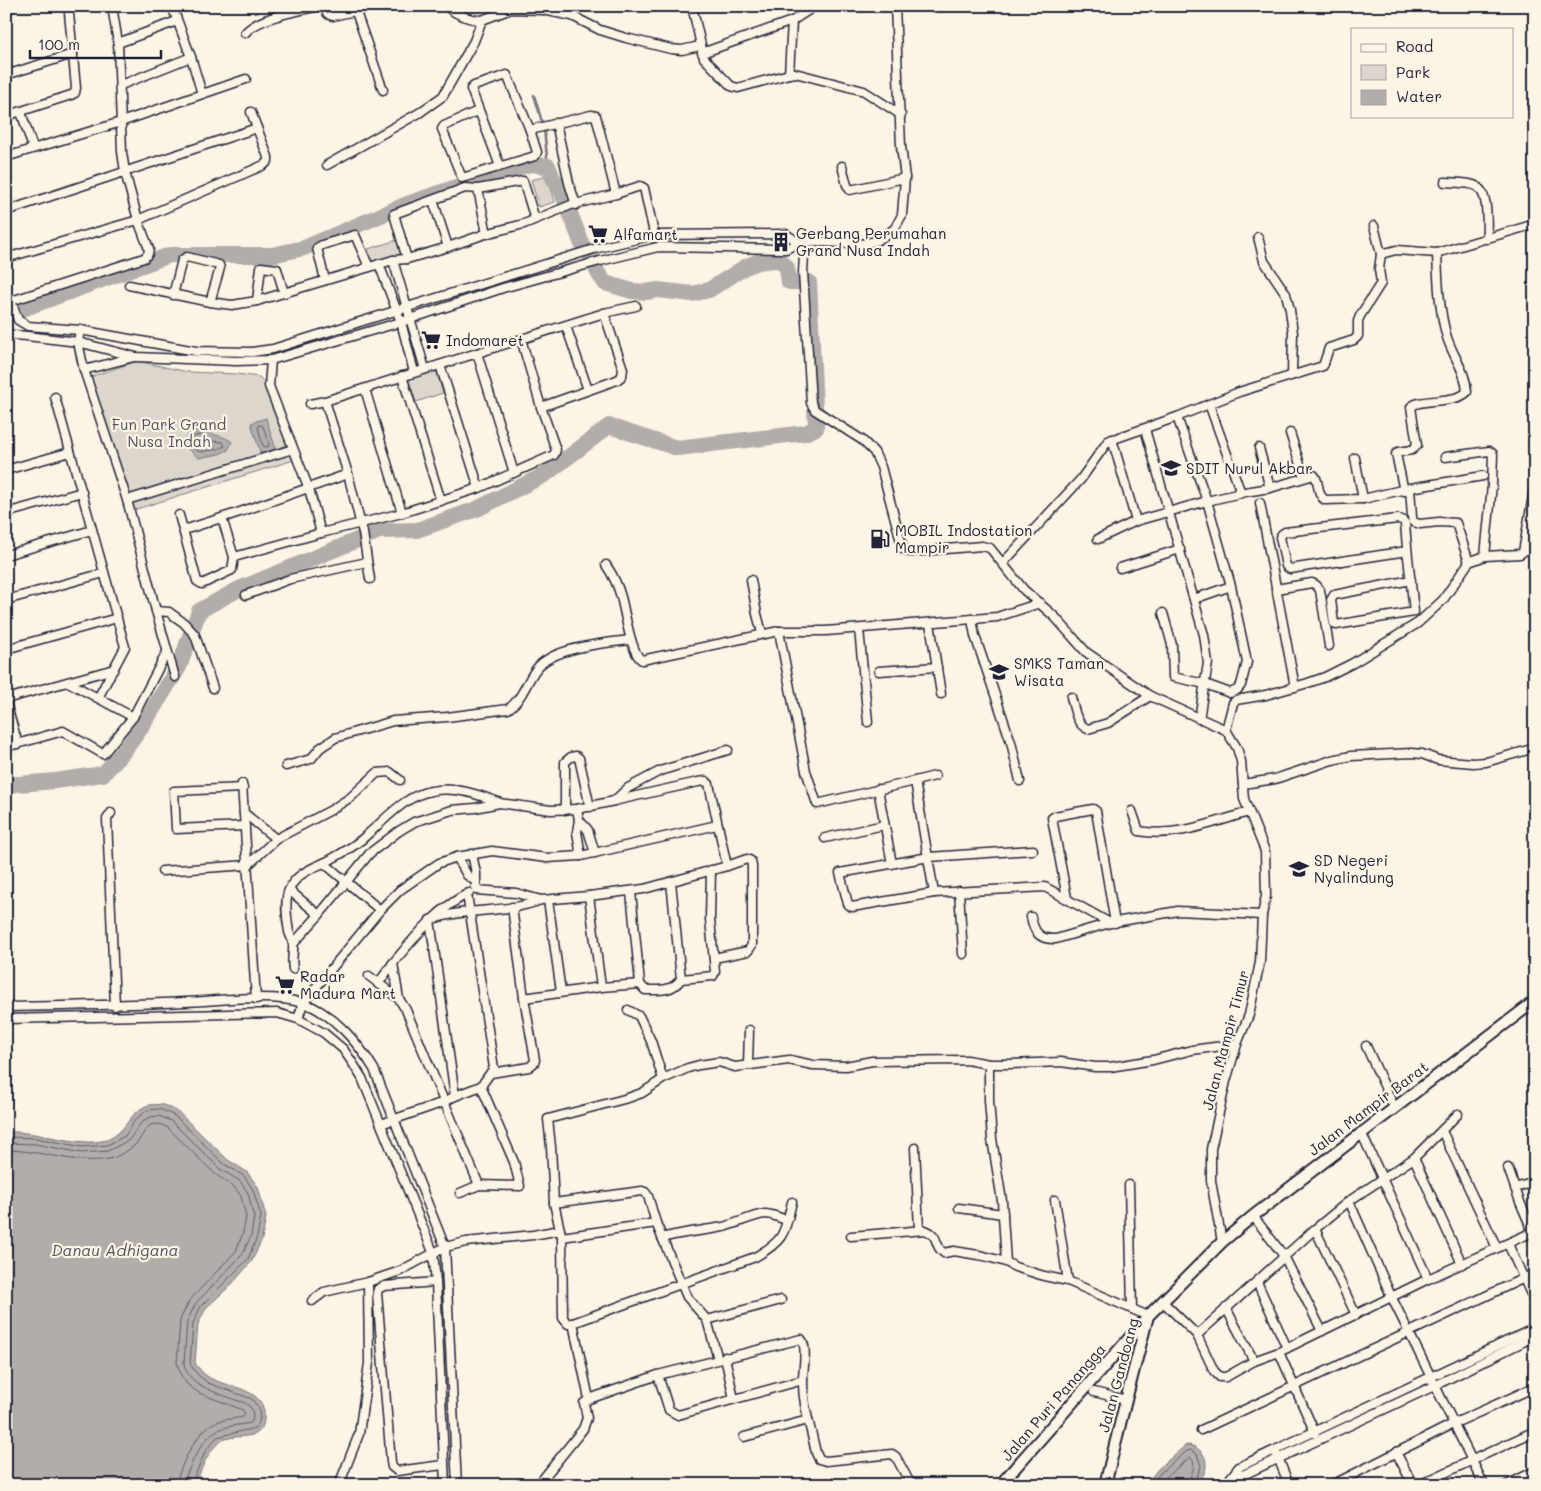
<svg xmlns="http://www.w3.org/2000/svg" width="1541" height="1491" viewBox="0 0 1541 1491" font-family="Mali,sans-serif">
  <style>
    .green { fill: #dcd6cc; stroke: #7f7c84 }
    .water { fill: #b2adab; stroke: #78757e }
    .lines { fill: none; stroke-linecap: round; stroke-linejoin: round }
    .shore { stroke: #5c5a68; stroke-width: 1 }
    .stream { stroke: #78757e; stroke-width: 2.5 }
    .river { stroke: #b2adab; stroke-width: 16 }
    .street-casing { stroke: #22223b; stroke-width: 11 }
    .secondary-casing { stroke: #22223b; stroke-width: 14 }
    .street { stroke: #fcf5e5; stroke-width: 8 }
    .secondary { stroke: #fcf5e5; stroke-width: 10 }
    .labels { text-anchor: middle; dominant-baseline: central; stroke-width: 4.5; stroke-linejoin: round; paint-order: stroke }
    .poi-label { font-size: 15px; fill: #22223b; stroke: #fcf5e5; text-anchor: start }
    .park-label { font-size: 15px; fill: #504f5f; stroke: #fcf5e5 }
    .street-label { font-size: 15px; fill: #22223b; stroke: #fcf5e5 }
    .water-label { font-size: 16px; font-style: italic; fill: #545362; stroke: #fcf5e5 }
  </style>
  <rect width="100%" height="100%" fill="#fcf5e5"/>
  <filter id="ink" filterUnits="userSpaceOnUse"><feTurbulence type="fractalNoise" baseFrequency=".02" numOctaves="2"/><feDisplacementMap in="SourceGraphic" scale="10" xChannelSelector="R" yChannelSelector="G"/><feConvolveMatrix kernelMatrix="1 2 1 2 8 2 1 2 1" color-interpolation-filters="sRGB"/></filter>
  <g filter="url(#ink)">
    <g class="green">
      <polygon points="547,176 555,202 539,207 531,180"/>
      <polygon points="397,240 401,256 372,264 368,249"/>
      <polygon points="137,361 188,372 237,374 259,377 269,386 294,460 127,512 87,378"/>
      <polygon points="436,370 443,393 416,402 408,378"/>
    </g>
    <g class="water">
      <polygon points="266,418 276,450 261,455 251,423"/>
      <path d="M202,429C214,437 222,434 232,442L228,450L219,454L199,458L189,450L183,443L190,432Z"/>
      <path d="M161,1104L177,1111L228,1160L247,1172L258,1187L266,1217L262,1239L252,1261L231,1285L206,1308L198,1324L195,1363C200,1370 205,1376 212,1379C229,1387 262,1389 264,1412C267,1447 236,1430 220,1442C207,1451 201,1471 195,1485H6V1132C36,1130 80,1148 106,1140C126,1134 128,1113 146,1106C150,1104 157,1105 161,1104Z"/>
      <path d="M1186,1445C1197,1445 1207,1454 1206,1466C1206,1472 1201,1479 1198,1485H1145L1158,1469Z"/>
    </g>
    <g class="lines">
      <g class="shore">
        <polygon points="259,425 263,426 269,444 268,447 263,446 258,428"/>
        <polygon points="201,435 211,441 223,442 225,446 218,449 200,452 192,447 190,442 193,437"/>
        <polyline points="6,1137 36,1138 82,1147 107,1145 125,1136 135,1120 147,1110 160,1109 175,1116 224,1164 244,1176 253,1190 261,1216 257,1237 248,1259 201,1306 193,1323 190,1364 198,1375 208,1383 252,1399 259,1409 260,1419 258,1425 255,1428 217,1437 206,1450 191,1485"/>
        <path d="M6,1143L35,1144L82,1153L108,1151L129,1140L140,1124L150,1117L159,1116L171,1121L220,1169L240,1181L248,1193L254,1217L251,1236L242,1255L196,1303L187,1321L184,1363C187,1385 215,1392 233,1399C238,1401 245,1402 248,1405C254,1410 254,1418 251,1423C240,1425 226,1426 216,1431C204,1436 185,1472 184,1485"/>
        <path d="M6,1150C41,1150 75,1165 109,1159C117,1157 130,1150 136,1144C147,1131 146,1118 167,1127L215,1174L234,1187L241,1196L246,1217L243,1233L236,1251L189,1301L180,1320L177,1363L181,1375L188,1385L199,1393L243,1410L245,1415L243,1417C234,1419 221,1419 212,1424C198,1431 177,1469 177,1485"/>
        <polyline points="1151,1485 1161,1472 1187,1451 1191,1450 1197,1454 1201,1466 1194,1485"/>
        <path d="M1159,1485L1166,1477L1190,1457C1199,1466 1189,1474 1188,1485"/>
      </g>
      <g class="stream">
        <polyline points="534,95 542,122"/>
        <polyline points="544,129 548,166"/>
        <polyline points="815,403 832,417"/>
      </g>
      <polyline class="river" points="6,315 170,255 272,255 304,248 407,204 462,185 530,164 548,166 552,176 562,193 582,244 591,256 598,273 605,283 632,291 646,292 658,290 692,294 709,290 745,267 757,262 774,260 781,261 787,268 789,282 809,282 816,428 805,433 677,448 609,426 546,474 477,509 417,530 379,531 237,590 199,611 179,667 141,728 124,751 103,774 55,781 6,785"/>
      <defs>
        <g id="street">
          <polyline points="172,6 191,57 202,94"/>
          <path d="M324,6C326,12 327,15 333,16L376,6"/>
          <path d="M446,6C455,14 470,20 482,20"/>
          <polyline points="692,6 704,58 731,86 738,88 789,74 795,73 864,91 901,115"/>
          <polyline points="895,6 901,146 905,178 902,215 895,228 887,235 876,241 862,244 805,241 803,272 811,403 815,410 862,440 874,452 881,467 903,549 910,552 982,546 990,548 1024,590 1055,617 1086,652 1150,696 1226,730 1237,748 1241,761 1244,799 1265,851 1266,896 1262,915 1260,962 1249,1015 1237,1044 1226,1081 1211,1149 1211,1181 1222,1242"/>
          <polyline points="356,12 383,90"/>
          <path d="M245,33C258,17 299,11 320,6"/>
          <polyline points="118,43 177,21"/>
          <polyline points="702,53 792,21"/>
          <polyline points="789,74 792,21 809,10 812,6"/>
          <polyline points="6,75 73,54"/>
          <polyline points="121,85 191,57"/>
          <polyline points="1532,107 1535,113"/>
          <polyline points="478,111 444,126 442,129 462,178 535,156 537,152 530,130"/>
          <polyline points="21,112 33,148"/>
          <polyline points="6,116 71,95 75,93 76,88 69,13 72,6"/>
          <polyline points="556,123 569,183 576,205"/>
          <polyline points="6,157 121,122 246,79"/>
          <polyline points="327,165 419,113 443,96 474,41 482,20 511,9 543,10 572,16 600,30 626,38 671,49 682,50 700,46"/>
          <polyline points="500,166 471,89 474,86 507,75 530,130 591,115 596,116 616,194"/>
          <polyline points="842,166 847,185 850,190 905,178"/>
          <path d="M1445,182C1454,183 1468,182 1476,186C1490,193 1486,225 1487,239"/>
          <polyline points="478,189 487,234"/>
          <polyline points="433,200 448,247"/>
          <polyline points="6,211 257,128"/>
          <polyline points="1374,226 1381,254"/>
          <polyline points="1258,237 1264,261 1286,294 1290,310 1293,333 1292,375"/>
          <polyline points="6,258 138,220 264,165 268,161 268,157 251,112"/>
          <polyline points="407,259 394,214 465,188 478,189 523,181 535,219"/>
          <polyline points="393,260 425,369"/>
          <polyline points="379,264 401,322 414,372"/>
          <polyline points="325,280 317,248 322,245 355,235 369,267"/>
          <polyline points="129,285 210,302 232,305 257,301 393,260 407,259 448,247 485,234 524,224 571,205 616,194 640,186 644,188 655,238"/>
          <polyline points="173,295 182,260 187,257 219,265 220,268 210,302"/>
          <polyline points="11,301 144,258 148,254 149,249 138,220 125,172 122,152 118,43 112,6"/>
          <polyline points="257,301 261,267 277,269 284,293"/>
          <polyline points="6,303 11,301 18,320 28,326 80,330 196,351 252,352 273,349 594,249 654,235 786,234 798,242"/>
          <polyline points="566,326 588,390"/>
          <polyline points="80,330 78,342 84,370 127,500 156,611 175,677"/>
          <polyline points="6,338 13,335 27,336 78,342 136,357 236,361 271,360 401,322 503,288 600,261 658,247 781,249 786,249 801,242"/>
          <polyline points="521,339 541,407"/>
          <polyline points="477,353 514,473"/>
          <polyline points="271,360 269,386 309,489 321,533"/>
          <polyline points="440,365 479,488"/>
          <polyline points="84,370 134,357"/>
          <polyline points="402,376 441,501"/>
          <polyline points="365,389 402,513"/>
          <polyline points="55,397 125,647 98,698"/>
          <polyline points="325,401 348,474 363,533 370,579"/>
          <polyline points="310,404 325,401 604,313 636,306"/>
          <polyline points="1209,404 1241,493"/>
          <polyline points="1145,429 1204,635 1208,663 1199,719"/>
          <polyline points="1290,433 1304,477"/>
          <polyline points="1112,439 1136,521"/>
          <polyline points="1259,448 1270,488"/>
          <polyline points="1445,457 1489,451 1493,454 1492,485 1485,556"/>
          <polyline points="1355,458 1363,499"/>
          <polyline points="6,470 70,452"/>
          <polyline points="1410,488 1412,517 1413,522 1420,524 1439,522 1456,523 1469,562"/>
          <path d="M1404,491L1396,454L1398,452L1412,450L1417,445L1411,407C1419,398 1455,404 1467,392C1466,370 1451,354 1446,334C1439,308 1438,281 1437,253"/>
          <polyline points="127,500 293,449"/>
          <polyline points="1260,503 1295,687"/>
          <polyline points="6,513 82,492"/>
          <polyline points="179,515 197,581 202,584 232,570 234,557 321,533 402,513 479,488 554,455 556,450 541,407 617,380 622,376 623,369 604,313"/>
          <polyline points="222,518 234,557"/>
          <polyline points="184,530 240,512 348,474"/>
          <path d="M1098,539L1136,521L1207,501L1245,492L1270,488L1314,475C1320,481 1316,494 1325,500L1363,499L1410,488L1483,476"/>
          <polyline points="1524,550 1535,550"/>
          <path d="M1407,551L1290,569L1286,566L1280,537L1282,534L1285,532L1398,519L1402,520L1405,523C1407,553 1411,582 1414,612L1336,625L1334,623L1331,600L1334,595L1411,580"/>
          <polyline points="6,555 92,530"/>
          <polyline points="1003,563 1081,479 1108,441 1177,417 1239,392 1323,366 1329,348 1354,340 1358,336 1358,321 1360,316 1381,283 1379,269 1381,254 1396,250 1437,253 1535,224"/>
          <path d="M606,565C613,575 618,586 621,597C625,611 631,655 642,660L779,631H826L997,617L1040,603"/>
          <polyline points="1120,568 1180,549"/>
          <polyline points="751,580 757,614 762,633"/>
          <polyline points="1276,589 1312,583 1316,585 1320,590 1329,646"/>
          <polyline points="246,595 290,579 367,562"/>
          <polyline points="1194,599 1231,586"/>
          <polyline points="6,600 104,573"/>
          <polyline points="156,611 169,612 184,623 195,635 213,688"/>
          <polyline points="1163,613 1172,645 1173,677 1205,684 1230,693 1237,690 1241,685 1247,662 1231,586 1207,501 1177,417"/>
          <polyline points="972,619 975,636 1011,742 1020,781"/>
          <polyline points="930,623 941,694"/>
          <polyline points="859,629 868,722"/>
          <polyline points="779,631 806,771 817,804 915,781 934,893"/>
          <polyline points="6,649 117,618"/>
          <polyline points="879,671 937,667"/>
          <polyline points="68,682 133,717"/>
          <path d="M1071,697C1074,708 1076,725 1088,729L1108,723L1150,696"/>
          <polyline points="6,699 114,669"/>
          <polyline points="6,703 18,744"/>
          <polyline points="1226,730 1233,703 1236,700 1266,695 1308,683 1325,677 1353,663 1418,623 1443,600 1469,562 1485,556 1520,554 1523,552 1535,485"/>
          <polyline points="6,747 63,731 103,754 133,717 167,652"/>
          <path d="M286,766L311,759L320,748L335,738L393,721L447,717L508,709C522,700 527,680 537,668C554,647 606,643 631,640"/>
          <polyline points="915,781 935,776"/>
          <polyline points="242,784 256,999"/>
          <polyline points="1243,784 1275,779 1332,760 1351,756 1412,753 1422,754 1438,760 1473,763 1486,762 1535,748"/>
          <polyline points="243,788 174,791 176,829 245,826"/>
          <polyline points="878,789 892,864"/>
          <polyline points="614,801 698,782 706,781 709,784 727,866 747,859 751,861 752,866 752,945 748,951 714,958"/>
          <polyline points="577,809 614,801 628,788 660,771 728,750"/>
          <polyline points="565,810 565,762 571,757 576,756 579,758 590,807"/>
          <path d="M1132,811L1139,831C1175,838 1214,822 1249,812"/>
          <polyline points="111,813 107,819 115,1006"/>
          <polyline points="244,813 276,839"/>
          <polyline points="579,820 588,830 595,853"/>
          <polyline points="1534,825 1535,826"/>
          <polyline points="825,838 884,825"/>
          <polyline points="1033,850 929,857 840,873 848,904 852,907 934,893 1045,887 1110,923"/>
          <polyline points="472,854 476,873 476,890 516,893 541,900 589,896 644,889 727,866"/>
          <polyline points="457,857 467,875 475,881"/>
          <polyline points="324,863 380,910"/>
          <polyline points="162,871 248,865 276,839 331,810 351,797 377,773 390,772 400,780"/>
          <polyline points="289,890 319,915"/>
          <polyline points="959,891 963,954"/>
          <polyline points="1067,898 1052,818 1055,816 1093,809 1096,811 1115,923"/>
          <polyline points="548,900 561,992"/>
          <path d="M1031,917C1034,932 1039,940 1056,939L1110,923L1178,911L1262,915"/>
          <polyline points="293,944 319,915 370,853 399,831 414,822 452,810 475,808 499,803 551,810 577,809 579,820 577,832 581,856"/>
          <path d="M293,969C291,959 294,951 293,942C292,939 290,935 289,932C287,920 284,901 289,890C296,873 313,868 328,861C343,853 357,845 369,833C388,817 405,796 431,791C454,786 477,794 498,802"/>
          <polyline points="369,976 399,999 406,1010 479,1185"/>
          <polyline points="681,979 713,976 715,972 710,919 711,870"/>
          <polyline points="378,984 393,963"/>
          <path d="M640,984L645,990C659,990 672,992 681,979L671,882"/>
          <polyline points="601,987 640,984 631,892"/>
          <polyline points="524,998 601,987 589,896"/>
          <path d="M399,999L393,963C416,936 437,909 469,893"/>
          <path d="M6,1007C66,1006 126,1005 185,1002C219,1001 271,993 303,1003C332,1012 359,1044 374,1069L445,1247L457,1485"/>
          <polyline points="628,1010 639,1016 651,1041 663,1079"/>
          <polyline points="6,1019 277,1013 298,1019 324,1033 343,1049 352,1062 362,1078 433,1252 436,1282 445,1485"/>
          <polyline points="298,1019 303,1003 380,910 400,890 439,863 457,857 492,851 547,858 581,856 717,825"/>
          <polyline points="1366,1046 1394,1107"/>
          <polyline points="989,1064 989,1100 992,1139 1002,1201 1006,1262"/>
          <polyline points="748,1065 749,1030"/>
          <polyline points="491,1073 529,1067 534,1063 535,1060 524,998 512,907"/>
          <path d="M455,1096L430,920C466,907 506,914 541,900"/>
          <polyline points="381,1124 444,1102 455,1096 481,1086 494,1068 467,894"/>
          <polyline points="1442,1131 1497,1248"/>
          <polyline points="1361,1132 1428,1279"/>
          <polyline points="915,1148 919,1229"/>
          <polyline points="1414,1158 1462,1264"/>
          <polyline points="1508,1168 1520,1202 1533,1232"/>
          <polyline points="1129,1185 1132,1309"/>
          <polyline points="1515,1188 1535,1182"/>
          <polyline points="460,1193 479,1185 520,1186 514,1162 481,1086"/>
          <polyline points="1055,1200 1068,1281"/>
          <polyline points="1349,1201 1392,1298 1484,1485"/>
          <polyline points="554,1203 642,1191 645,1192 648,1196 656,1223"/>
          <polyline points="959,1208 1003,1214"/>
          <polyline points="1253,1216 1284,1256 1322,1331"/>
          <polyline points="1315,1229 1356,1315"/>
          <path d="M560,1230L562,1237L563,1318L568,1324L573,1323L755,1257C785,1240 784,1234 792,1202"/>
          <path d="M851,1236L925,1230C941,1236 933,1246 944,1253L954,1251L984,1256L1006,1262L1015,1267L1044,1276L1068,1281L1148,1316"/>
          <polyline points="562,1237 656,1223 687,1297 707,1320"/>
          <path d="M662,1238C682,1232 703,1231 723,1227C736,1224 754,1215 765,1214C772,1214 780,1218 787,1220"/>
          <polyline points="1508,1244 1535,1303"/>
          <polyline points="436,1282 384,1286 378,1289 377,1293 391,1462 392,1467 397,1471 443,1465"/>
          <polyline points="1257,1282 1287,1348"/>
          <polyline points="312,1301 324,1292 368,1282 400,1271 445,1247 466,1242 533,1235 560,1230 554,1203 551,1147 548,1119 628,1098 642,1093 663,1079 688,1068 699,1065 719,1062 735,1067 789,1060 813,1065 846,1066 872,1061 967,1060 989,1064 1011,1064 1061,1062 1095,1067 1110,1067 1153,1060 1192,1050 1237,1044"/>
          <polyline points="1162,1301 1197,1335 1315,1229 1349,1201 1414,1158 1458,1114"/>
          <polyline points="1226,1308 1254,1361"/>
          <polyline points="573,1323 589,1399"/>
          <polyline points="1197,1335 1214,1371 1220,1377 1226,1377 1254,1361 1279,1352 1315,1433"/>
          <polyline points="1279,1352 1428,1279 1535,1231"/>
          <polyline points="725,1357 734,1399"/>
          <polyline points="718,1359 707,1320 781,1300"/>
          <polyline points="658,1375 669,1410 678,1415 803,1380"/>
          <polyline points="1094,1392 1126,1400"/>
          <polyline points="1201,1430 1535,1273"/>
          <polyline points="744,1437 808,1420"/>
          <polyline points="1396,1452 1413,1485"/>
          <polyline points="1277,1455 1289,1485"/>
          <polyline points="1236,1474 1243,1475 1434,1386 1535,1336"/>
          <polyline points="339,1485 359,1434 369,1363 368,1282"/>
          <path d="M538,1485L583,1429L587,1418L584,1403L589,1399L658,1375L801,1339C808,1346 803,1369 803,1378C802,1404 811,1428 816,1453L819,1459L826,1461L892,1454L896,1457L911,1485"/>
          <polyline points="1225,1485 1239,1467 1535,1328"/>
          <polyline points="1332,1485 1455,1423 1535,1387"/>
          <polyline points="1419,1485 1535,1431"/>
          <polyline points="1507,1485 1535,1471"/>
        </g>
        <g id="secondary">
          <polyline points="1000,1485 1146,1319"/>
          <polyline points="1105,1485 1126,1400 1148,1316 1222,1242 1253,1216 1535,1001"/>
        </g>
      </defs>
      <use href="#street" class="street-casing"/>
      <use href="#secondary" class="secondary-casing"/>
      <use href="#street" class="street"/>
      <use href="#secondary" class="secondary"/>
    </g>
  </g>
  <defs>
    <symbol id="supermarket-bare" viewBox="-9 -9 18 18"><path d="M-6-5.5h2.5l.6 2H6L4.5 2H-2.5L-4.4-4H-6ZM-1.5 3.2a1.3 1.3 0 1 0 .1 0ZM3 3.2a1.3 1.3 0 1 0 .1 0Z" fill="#22223b" stroke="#fcf5e5" stroke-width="2.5" paint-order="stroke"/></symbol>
    <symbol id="building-bare" viewBox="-9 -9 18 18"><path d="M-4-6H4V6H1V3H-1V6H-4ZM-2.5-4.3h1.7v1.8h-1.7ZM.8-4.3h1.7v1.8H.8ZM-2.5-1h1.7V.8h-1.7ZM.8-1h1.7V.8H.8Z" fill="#22223b" stroke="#fcf5e5" stroke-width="2.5" paint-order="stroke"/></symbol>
    <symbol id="school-bare" viewBox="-9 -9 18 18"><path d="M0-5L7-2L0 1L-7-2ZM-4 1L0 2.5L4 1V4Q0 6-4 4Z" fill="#22223b" stroke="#fcf5e5" stroke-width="2.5" paint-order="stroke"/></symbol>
    <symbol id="fuel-bare" viewBox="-9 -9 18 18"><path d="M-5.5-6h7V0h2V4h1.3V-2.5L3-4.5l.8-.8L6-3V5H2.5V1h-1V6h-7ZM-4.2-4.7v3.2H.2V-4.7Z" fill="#22223b" stroke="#fcf5e5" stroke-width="2.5" paint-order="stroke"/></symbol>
  </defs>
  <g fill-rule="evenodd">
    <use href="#supermarket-bare" x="584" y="220" width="28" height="28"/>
    <use href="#building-bare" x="767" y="228" width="28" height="28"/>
    <use href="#supermarket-bare" x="417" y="326" width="28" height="28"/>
    <use href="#school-bare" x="1157" y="454" width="28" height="28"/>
    <use href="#fuel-bare" x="866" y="525" width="28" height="28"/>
    <use href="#school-bare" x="985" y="658" width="28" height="28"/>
    <use href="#school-bare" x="1285" y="855" width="28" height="28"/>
    <use href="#supermarket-bare" x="271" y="971" width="28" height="28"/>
  </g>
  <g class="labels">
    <g class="poi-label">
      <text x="796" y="233">Gerbang Perumahan<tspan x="796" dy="17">Grand Nusa Indah</tspan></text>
      <text x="613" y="234">Alfamart</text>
      <text x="446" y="340">Indomaret</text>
      <text x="1186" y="468">SDIT Nurul Akbar</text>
      <text x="895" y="530">MOBIL Indostation<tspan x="895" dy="17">Mampir</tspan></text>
      <text x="1014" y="663">SMKS Taman<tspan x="1014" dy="17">Wisata</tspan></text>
      <text x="1314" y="860">SD Negeri<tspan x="1314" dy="17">Nyalindung</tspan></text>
      <text x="300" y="976">Radar<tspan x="300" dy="17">Madura Mart</tspan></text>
    </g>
    <g class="park-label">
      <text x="169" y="424">Fun Park Grand<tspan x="169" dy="17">Nusa Indah</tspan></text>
    </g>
    <g class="street-label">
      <text transform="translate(1225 1040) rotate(-75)">Jalan Mampir Timur</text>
      <text transform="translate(1368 1108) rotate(-37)">Jalan Mampir Barat</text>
      <text transform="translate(1118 1375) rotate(-75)">Jalan Gandoang</text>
      <text transform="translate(1053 1402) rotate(-49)">Jalan Puri Panangga</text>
    </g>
    <g class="water-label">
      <text x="115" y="1249">Danau Adhigana</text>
    </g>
  </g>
  <rect width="1541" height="1491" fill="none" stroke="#fcf5e5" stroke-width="25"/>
  <rect x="12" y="12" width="1516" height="1466" fill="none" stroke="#22223b" stroke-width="2" filter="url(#ink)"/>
  <rect x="1351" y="28" width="162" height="90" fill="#fcf5e5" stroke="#a5a1a1"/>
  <rect x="1361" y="44" width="25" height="8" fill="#fcf5e5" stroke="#a5a1a1"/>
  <text x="1396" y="52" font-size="15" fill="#22223b">Road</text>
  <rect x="1361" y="65" width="25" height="15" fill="#dcd6cc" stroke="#a5a1a1"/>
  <text x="1396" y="78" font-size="15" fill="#22223b">Park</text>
  <rect x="1361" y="90" width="25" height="15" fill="#b2adab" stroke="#a5a1a1"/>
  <text x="1396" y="102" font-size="15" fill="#22223b">Water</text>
  <path d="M30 50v8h131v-8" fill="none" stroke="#22223b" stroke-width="2.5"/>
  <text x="38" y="50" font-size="15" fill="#22223b" stroke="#fcf5e5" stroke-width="4" paint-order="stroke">100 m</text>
</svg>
